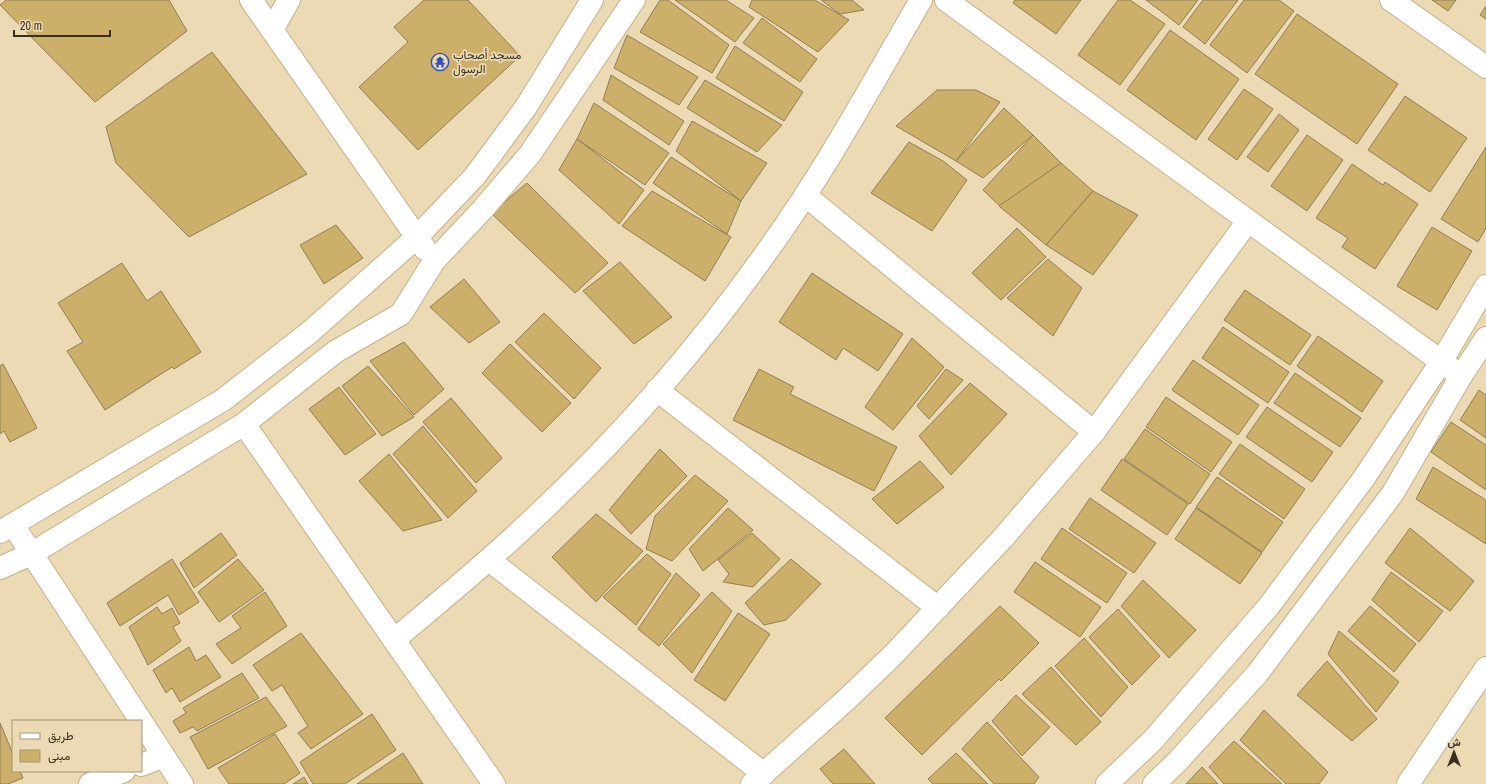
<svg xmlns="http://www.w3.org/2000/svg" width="1486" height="784" viewBox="0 0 1486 784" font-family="'Archivo Narrow',Vazirmatn,sans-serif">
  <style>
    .building { fill: #ccaf68; stroke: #8e7e59 }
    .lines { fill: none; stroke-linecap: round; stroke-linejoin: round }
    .minor-casing { stroke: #c2b28b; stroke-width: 24 }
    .minor { stroke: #fff; stroke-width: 22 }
    .labels { text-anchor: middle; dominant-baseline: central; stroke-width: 3.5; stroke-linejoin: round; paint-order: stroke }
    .poi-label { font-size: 12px; fill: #373020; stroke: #ebdab3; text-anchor: start }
  </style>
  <rect width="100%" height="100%" fill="#ebdab3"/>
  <g class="building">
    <polygon points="6,0 169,0 187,31 95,102 0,5"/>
    <polygon points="424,0 468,0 520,56 418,150 359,87 408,42 394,27"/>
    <polygon points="660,0 668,0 729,45 712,73 640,32"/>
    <polygon points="675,0 726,0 754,18 735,42"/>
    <polygon points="752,0 815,0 849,20 818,52 749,7"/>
    <polygon points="821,0 852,0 864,10 840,14"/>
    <polygon points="1015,0 1081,0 1056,34 1013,3"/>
    <polygon points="1118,0 1130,0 1165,24 1120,85 1078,55"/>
    <polygon points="1146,0 1198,0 1179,25"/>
    <polygon points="1203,0 1238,0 1205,44 1183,27"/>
    <polygon points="1244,0 1279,0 1294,11 1247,73 1210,45"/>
    <polygon points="1432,0 1456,0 1448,11"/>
    <polygon points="1486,6 1486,19 1480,15"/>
    <polygon points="1297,14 1398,84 1357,144 1255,74"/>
    <polygon points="762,18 817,59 800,82 743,43"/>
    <polygon points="1170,30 1239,79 1196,140 1127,90"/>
    <polygon points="627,35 698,77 679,105 614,68"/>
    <polygon points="735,46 803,92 784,121 716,78"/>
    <polygon points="212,52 307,174 189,237 116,163 106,127"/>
    <polygon points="611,75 684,121 669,145 603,100"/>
    <polygon points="705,80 782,125 757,152 687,108"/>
    <polygon points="1244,89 1273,109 1237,160 1208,139"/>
    <polygon points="937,90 976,90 1000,102 956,161 896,126"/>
    <polygon points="1405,96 1467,138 1430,192 1368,150"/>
    <polygon points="594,103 669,153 645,185 577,139"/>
    <polygon points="1004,108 1033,135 983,178 956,161"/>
    <polygon points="1279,114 1299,130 1268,172 1247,157"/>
    <polygon points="692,121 767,163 741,201 676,151"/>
    <polygon points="1033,135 1061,163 1005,211 983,190"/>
    <polygon points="1307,135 1343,160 1307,211 1271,186"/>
    <polygon points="577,139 644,190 619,224 559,170"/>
    <polygon points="909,142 943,161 967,180 932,231 871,193"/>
    <polygon points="1486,147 1486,228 1478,242 1441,219"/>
    <polygon points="671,157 741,201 727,234 653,183"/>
    <polygon points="1061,163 1093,191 1046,245 999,206"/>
    <polygon points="1352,164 1383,185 1385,182 1418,204 1375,269 1342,247 1348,238 1316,218"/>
    <polygon points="527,183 608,263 575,293 491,213"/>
    <polygon points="652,191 731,237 705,281 622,226"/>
    <polygon points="1093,191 1138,215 1093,275 1046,245"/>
    <polygon points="336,225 363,258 324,284 300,245"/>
    <polygon points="1432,227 1472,251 1437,310 1397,286"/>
    <polygon points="1017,228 1046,257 1001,300 972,273"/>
    <polygon points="1048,259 1082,288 1053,336 1007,298"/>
    <polygon points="620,262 672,317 634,344 583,291"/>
    <polygon points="122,263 147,301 161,291 201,352 174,369 172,367 105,410 67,351 83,342 58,303"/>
    <polygon points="812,273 903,334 878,371 843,348 836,360 779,322"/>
    <polygon points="464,279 500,322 469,343 430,307"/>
    <polygon points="1245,290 1311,335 1290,365 1224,320"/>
    <polygon points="544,313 601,368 574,399 515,342"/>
    <polygon points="1223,327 1289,372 1268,403 1202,358"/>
    <polygon points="1318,336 1383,381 1362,412 1297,366"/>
    <polygon points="912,338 944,367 893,430 865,407"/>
    <polygon points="404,342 444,389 414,415 370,361"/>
    <polygon points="510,344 571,403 542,432 482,373"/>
    <polygon points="1193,360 1259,405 1238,435 1172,390"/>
    <polygon points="3,364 37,428 10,442 4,431 0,434 0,366"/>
    <polygon points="368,366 414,417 382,436 342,386"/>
    <polygon points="759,369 794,387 790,394 897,447 874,491 733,420"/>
    <polygon points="946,369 963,380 929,419 917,406"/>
    <polygon points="1295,373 1361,418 1340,447 1274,403"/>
    <polygon points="970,383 1007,414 951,475 919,436"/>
    <polygon points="339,387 376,434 345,455 309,409"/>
    <polygon points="1479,390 1486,395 1486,438 1460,420"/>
    <polygon points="1166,397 1232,442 1211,472 1146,427"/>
    <polygon points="451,398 502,458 476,483 423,422"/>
    <polygon points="1267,407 1333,452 1312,482 1246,437"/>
    <polygon points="1451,422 1486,445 1486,490 1431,452"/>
    <polygon points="423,426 477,491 448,518 393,454"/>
    <polygon points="1145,429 1210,474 1190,504 1124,459"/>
    <polygon points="1240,444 1305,489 1284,519 1219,474"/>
    <polygon points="660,449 687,476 631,534 609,510"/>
    <polygon points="389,454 442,520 403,531 359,481"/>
    <polygon points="1122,459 1188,504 1167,535 1101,490"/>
    <polygon points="920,461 944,487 897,524 872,499"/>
    <polygon points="1433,467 1486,500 1486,544 1416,499"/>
    <polygon points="695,475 728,501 672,561 646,549 655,516"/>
    <polygon points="1217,477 1283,522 1262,552 1196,507"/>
    <polygon points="1090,498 1156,543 1134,573 1069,529"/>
    <polygon points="728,508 753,530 703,571 689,549"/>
    <polygon points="1196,508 1262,553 1240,584 1175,539"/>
    <polygon points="596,514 643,551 596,602 552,557"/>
    <polygon points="1062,528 1127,573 1107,603 1041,559"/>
    <polygon points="1410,528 1474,581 1450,611 1385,563"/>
    <polygon points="221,533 237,555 194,588 180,563"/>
    <polygon points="752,533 780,559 753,587 723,582 729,574 718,560"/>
    <polygon points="647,554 671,574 636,625 603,597"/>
    <polygon points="172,559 199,602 179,615 168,595 120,626 107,603"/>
    <polygon points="238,559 264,590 219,622 198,592"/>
    <polygon points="791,559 821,584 786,620 764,625 745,603"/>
    <polygon points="1035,562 1101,607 1080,637 1014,592"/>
    <polygon points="1391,572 1443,611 1419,642 1372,600"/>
    <polygon points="676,573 700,595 659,646 638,629"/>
    <polygon points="1143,580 1196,630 1169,658 1121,606"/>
    <polygon points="265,592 287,626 232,664 216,644 241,628 232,616"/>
    <polygon points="712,592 732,611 692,673 663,644"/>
    <polygon points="1000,606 1039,643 1001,681 999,679 922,755 885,718"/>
    <polygon points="1370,606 1416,644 1394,672 1348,631"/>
    <polygon points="157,607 162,614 172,608 180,623 173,627 181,641 148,665 129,627"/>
    <polygon points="1118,609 1160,656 1132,685 1089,637"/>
    <polygon points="738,613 770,634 725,701 694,680"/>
    <polygon points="1339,631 1399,682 1376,712 1328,654"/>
    <polygon points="301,633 363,714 311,749 298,733 308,726 282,685 272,691 253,665"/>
    <polygon points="1084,638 1128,687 1101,717 1055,666"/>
    <polygon points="189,647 196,661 206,655 221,677 180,702 172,688 166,693 153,670"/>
    <polygon points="1327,661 1377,719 1352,741 1297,695"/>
    <polygon points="1051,667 1101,722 1076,745 1022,694"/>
    <polygon points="242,673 259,698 197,731 193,727 180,733 173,721 186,713 183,708"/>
    <polygon points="1016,695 1050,727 1022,756 992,721"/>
    <polygon points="266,697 287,726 208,769 190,737"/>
    <polygon points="1264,710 1328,772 1319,784 1286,784 1240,740"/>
    <polygon points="372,714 396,750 345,784 313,784 300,762"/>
    <polygon points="987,722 1039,777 1034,784 994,784 962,749"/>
    <polygon points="0,723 13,754 13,771 20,771 23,778 8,784 0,784"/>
    <polygon points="275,734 300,773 284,784 229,784 218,768"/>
    <polygon points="1234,741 1282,784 1224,784 1209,767"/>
    <polygon points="844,749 875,784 833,784 820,769"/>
    <polygon points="403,753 423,784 357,784"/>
    <polygon points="956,753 988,784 933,784 928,779"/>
    <polygon points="1202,767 1218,784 1186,784"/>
    <polygon points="304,777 308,784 293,784"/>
  </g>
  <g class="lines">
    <defs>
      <g id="minor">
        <polyline points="251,0 425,249"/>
        <polyline points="946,0 1461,376"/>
        <polyline points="1391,0 1486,67"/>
        <polyline points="272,30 289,0"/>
        <polyline points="806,196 1094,432"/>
        <polyline points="657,390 938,608"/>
        <polyline points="244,424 494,784"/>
        <polyline points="13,525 141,721"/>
        <polyline points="0,532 223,400 310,332 417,237 475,176 526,107 592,0"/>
        <polyline points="489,560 764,774"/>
        <polyline points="0,568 31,554 244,424 335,352 401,314 434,261 483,209 530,154 634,0"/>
        <path d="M394,640C440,601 487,563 530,522C618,440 699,348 768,250C825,171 872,84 921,0"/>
        <polyline points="141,721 182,784"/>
        <polyline points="141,765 164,756"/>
        <polyline points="90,784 124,771"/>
        <polyline points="752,784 846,700 893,655 1003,538 1094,432 1248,221"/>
        <polyline points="1107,784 1153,740 1269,606 1364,478 1441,362 1486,286"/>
        <polyline points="1154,784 1177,762 1257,674 1393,493 1461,376 1486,338"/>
        <polyline points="1408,784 1486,668"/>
      </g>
    </defs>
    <use href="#minor" class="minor-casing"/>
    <use href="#minor" class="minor"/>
  </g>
  <defs>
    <symbol id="temple-ring" viewBox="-11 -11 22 22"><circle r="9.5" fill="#ebdab3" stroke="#304dbe" stroke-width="1.5"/><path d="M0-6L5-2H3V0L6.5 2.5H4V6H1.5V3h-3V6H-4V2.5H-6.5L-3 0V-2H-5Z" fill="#304dbe"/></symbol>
  </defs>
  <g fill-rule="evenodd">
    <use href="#temple-ring" x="430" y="52" width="20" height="20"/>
  </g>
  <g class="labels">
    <g class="poi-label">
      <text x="453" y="55">مسجد أصحاب<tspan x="453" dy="14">الرسول</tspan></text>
    </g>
  </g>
  <rect x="12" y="720" width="130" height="52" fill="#ebdab3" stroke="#a39678"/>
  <rect x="20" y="733" width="20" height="6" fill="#ffffff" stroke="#a39678"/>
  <text x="48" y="740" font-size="12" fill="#373020">طريق</text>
  <rect x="20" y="750" width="20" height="12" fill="#ccaf68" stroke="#a39678"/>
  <text x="48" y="760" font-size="12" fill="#373020">مبنى</text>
  <g transform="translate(1454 752)" stroke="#ebdab3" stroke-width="3" paint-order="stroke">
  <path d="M0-3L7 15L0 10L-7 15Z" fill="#373020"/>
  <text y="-6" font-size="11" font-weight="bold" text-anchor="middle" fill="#373020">ش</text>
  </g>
  <path d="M14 30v6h96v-6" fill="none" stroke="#373020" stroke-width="2"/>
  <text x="20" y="30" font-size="12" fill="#373020" stroke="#ebdab3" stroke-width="3" paint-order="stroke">20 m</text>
</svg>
